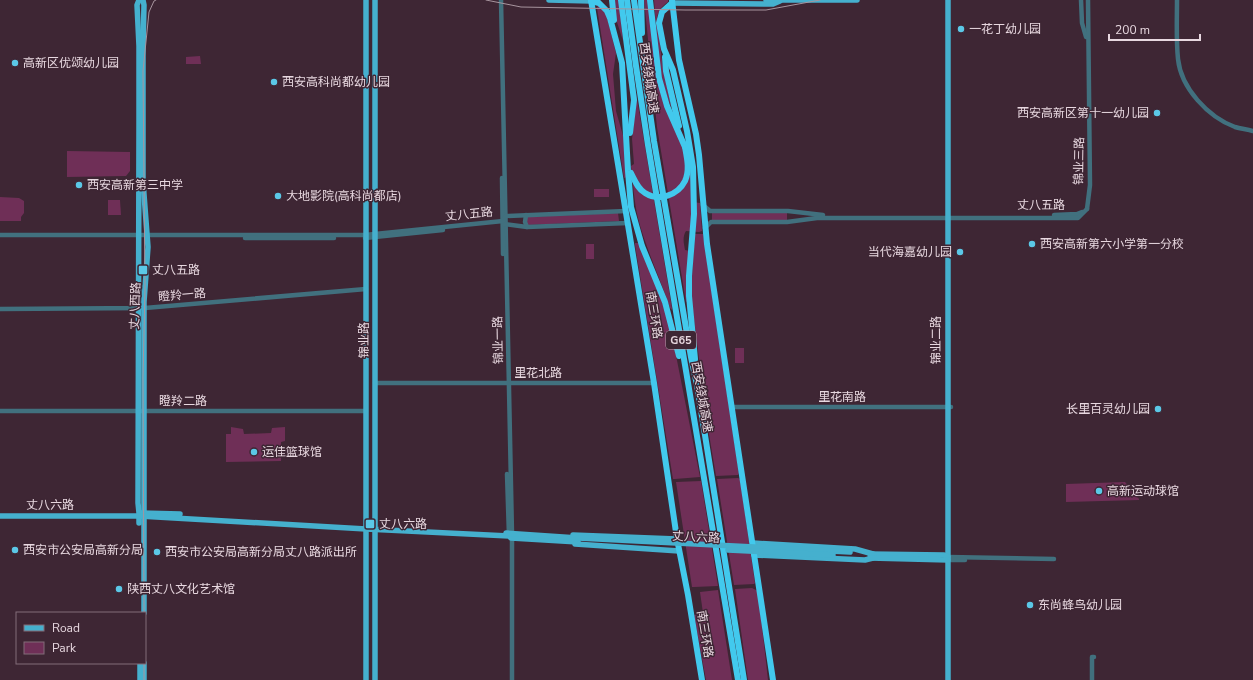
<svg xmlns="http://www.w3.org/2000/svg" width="1253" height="680" viewBox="0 0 1253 680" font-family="'Nunito Sans','Noto Sans SC',sans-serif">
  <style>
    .green { fill: #6f2f57 }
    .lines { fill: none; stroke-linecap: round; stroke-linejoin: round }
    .minor { stroke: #41707e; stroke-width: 4.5 }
    .major { stroke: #45b0ce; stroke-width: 5.5 }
    .highway { stroke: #42c9ed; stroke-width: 6 }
    .tram { stroke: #a7949e; stroke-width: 1 }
    .major-bridge { stroke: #45b0ce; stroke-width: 5.5 }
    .highway-bridge { stroke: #42c9ed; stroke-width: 6 }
    .poi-dot { fill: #5bc8e7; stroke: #3e2634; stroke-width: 1.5 }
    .labels { text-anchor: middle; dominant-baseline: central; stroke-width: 3; stroke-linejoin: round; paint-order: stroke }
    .shield { fill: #3e2634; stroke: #b5a3ac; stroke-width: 1 }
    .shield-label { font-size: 11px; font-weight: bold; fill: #e8d8e0 }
    .poi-label { font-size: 12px; fill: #e8d8e0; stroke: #3e2634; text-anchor: start }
    .street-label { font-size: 12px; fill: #e8d8e0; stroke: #3e2634 }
  </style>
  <rect width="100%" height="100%" fill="#3e2634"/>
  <g class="green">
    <polygon points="614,0 619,0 623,41 616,19"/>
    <path d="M644,0H648L657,79L690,152L693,202L700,203L702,231L699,232L686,231C682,237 684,244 685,250L690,251L688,301L686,302L657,127Z"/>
    <path d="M654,0H668V2C663,5 659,10 657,17C656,25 659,33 660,41C661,64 667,86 672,109C657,75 657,36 654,0Z"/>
    <polygon points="598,5 605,12 607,17 616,53 613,74 616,111 624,139 627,177 624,178 597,8"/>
    <polygon points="200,56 201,64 186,64 186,57"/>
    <path d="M635,87L672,308V310L670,308C660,278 646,249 638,218C634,201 633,183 631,166L634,164L632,139L636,104Z"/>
    <polygon points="67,151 130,152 130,171 126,176 67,177"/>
    <rect x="594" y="189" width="15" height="8"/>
    <polygon points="0,197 19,198 24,201 24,213 21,217 21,221 0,221"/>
    <polygon points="108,200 120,200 121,215 108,215"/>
    <polygon points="618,213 619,221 527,225 527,217"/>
    <rect x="712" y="213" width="75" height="7"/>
    <polygon points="695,234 703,234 739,473 738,475 716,476 708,428 692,304 692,274"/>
    <polygon points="635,243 639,243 655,281 670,325 700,477 675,479 673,479 635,245"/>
    <rect x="586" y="244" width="8" height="15"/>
    <rect x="735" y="348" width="9" height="15"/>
    <polygon points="231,427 243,429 244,434 271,433 272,428 285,427 285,441 281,442 281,461 226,462 226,434 231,434"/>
    <polygon points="738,478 740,479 755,583 754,584 734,585 717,479"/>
    <polygon points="701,481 718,586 694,587 692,587 676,482"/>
    <polygon points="1125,482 1139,499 1139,500 1066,502 1066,484"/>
    <polygon points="752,588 758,591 768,680 748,680 735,589"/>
    <polygon points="718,590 732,680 706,680 694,615 703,613 700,592"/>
  </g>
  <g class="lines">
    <g class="minor">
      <polyline points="501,0 512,534 512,680"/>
      <polyline points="1081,0 1082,23 1086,37"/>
      <path d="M1177,0C1177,19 1176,40 1178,59C1181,88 1208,117 1235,127C1241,129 1247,129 1253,131"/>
      <polyline points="502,178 503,254"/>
      <polyline points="703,205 710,211 788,211 823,215"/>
      <polyline points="1087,209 1090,185 1088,0"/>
      <polyline points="526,215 525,222 527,227"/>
      <polyline points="1054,215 1077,214 1082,212"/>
      <polyline points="504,224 527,227 628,223"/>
      <polyline points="705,228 711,222 787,222 817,218 1078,218 1087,209"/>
      <polyline points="0,235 365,235 503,221 506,216 626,211"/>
      <polyline points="245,238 334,238"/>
      <polyline points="365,238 443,230"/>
      <polyline points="0,309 145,308 366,289"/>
      <polyline points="375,383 654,383"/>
      <polyline points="732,407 951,407"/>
      <polyline points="0,411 366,411"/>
      <polyline points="507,474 509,536"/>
      <polyline points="948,557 1054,559"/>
      <polyline points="948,560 965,560"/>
      <polyline points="1092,680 1092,657 1094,657"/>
    </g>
    <g class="major">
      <polyline points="139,0 137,5 139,46 139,120 138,503 139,513 139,523"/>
      <polyline points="143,0 144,5 143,49 143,181 148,247 144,302 144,613"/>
      <polyline points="366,0 366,680"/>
      <polyline points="375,0 375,680"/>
      <polyline points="549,0 591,1"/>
      <polyline points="766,0 857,0"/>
      <polyline points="948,0 948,680"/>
      <polyline points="672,3 773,4 780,1"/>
      <polyline points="141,513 180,514"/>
      <polyline points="0,516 139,516 366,529 509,536 511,538 578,542"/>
      <polyline points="506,533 578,538"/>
      <polyline points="573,535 677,539"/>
      <polyline points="753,543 855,549 873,554"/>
      <polyline points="575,544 679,551"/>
      <polyline points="870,554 944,555 948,557"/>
      <polyline points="754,555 865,560 873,558"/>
      <polyline points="870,558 948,560"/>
      <polyline points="140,663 140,680"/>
      <polyline points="144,680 144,663"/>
    </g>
    <g class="highway">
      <polyline points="591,0 654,383 677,539 688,595 702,680"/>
      <polyline points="612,0 614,20"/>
      <polyline points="621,0 634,100 630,133"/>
      <polyline points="627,0 636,66 648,145 738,680"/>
      <polyline points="634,0 654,141 691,357 697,385 744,680"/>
      <polyline points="641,0 642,33"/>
      <polyline points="650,0 659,78 667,106 685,147"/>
      <polyline points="672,0 679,60 696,134 699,155 707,244 773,680"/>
      <polyline points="591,1 599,3 607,11 610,18 622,63 628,171 631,207 642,246 665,302 679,356"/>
      <polyline points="672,3 662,12 659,23 664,49 673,70 687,131 693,167 694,214 689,276 689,296 695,359"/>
      <polyline points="665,57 666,71 679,126"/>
    </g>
    <g class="tram">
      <polyline points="486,0 521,7 685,10 766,10 820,0"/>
      <polyline points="144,613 143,377 145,288 143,71 149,12 154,1 156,0"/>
      <polyline points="144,680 144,663"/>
    </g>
    <g class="major-bridge">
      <polyline points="578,538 850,552"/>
      <polyline points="728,550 833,555"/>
    </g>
    <path class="highway-bridge" d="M631,173C635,181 638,189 645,193C659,202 678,195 685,181C690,170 687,158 685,147"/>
  </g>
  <g class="poi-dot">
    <circle cx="961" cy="29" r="4"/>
    <circle cx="15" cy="63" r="4"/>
    <circle cx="274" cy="82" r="4"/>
    <circle cx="1157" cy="113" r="4"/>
    <circle cx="79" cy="185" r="4"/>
    <circle cx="278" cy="196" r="4"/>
    <circle cx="1032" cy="244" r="4"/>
    <circle cx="960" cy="252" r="4"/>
    <rect x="138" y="265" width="10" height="10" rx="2"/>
    <circle cx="1158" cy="409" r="4"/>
    <circle cx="254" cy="452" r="4"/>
    <circle cx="1099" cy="491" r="4"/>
    <rect x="365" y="519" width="10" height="10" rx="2"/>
    <circle cx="15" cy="550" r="4"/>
    <circle cx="157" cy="552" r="4"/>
    <circle cx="119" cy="589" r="4"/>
    <circle cx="1030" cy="605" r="4"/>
  </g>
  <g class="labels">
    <rect class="shield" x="666" y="331" width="30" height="18" rx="3"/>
    <g class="shield-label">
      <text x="681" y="340">G65</text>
    </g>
    <g class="poi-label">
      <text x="969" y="29">一花丁幼儿园</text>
      <text x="23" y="63">高新区优颂幼儿园</text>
      <text x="282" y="82">西安高科尚都幼儿园</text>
      <text x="1149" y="113" text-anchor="end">西安高新区第十一幼儿园</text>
      <text x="87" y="185">西安高新第三中学</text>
      <text x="286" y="196">大地影院(高科尚都店)</text>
      <text x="1040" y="244">西安高新第六小学第一分校</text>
      <text x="952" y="252" text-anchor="end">当代海嘉幼儿园</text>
      <text x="152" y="270">丈八五路</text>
      <text x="1150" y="409" text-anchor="end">长里百灵幼儿园</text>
      <text x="262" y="452">运佳篮球馆</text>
      <text x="1107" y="491">高新运动球馆</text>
      <text x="379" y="524">丈八六路</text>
      <text x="23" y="550">西安市公安局高新分局</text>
      <text x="165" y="552">西安市公安局高新分局丈八路派出所</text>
      <text x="127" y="589">陕西丈八文化艺术馆</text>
      <text x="1038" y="605">东尚蜂鸟幼儿园</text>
    </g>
    <g class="street-label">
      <text transform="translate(649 78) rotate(82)">西安绕城高速</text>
      <text transform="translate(1079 161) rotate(-89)">锦业三路</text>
      <text x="1041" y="205">丈八五路</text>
      <text transform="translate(469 214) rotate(-6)">丈八五路</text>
      <text transform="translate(182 295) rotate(-5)">瞪羚一路</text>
      <text transform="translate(135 306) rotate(-88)">丈八西路</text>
      <text transform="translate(654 315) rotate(81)">南三环路</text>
      <text transform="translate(364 340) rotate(-90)">锦业路</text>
      <text transform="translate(498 340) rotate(-91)">锦业一路</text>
      <text transform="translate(936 340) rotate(-90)">锦业二路</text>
      <text x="538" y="373">里花北路</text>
      <text transform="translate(702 397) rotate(80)">西安绕城高速</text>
      <text x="842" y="397">里花南路</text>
      <text x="183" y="401">瞪羚二路</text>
      <text x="50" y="505">丈八六路</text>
      <text transform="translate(696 537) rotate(3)">丈八六路</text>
      <text transform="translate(705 634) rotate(81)">南三环路</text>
    </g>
  </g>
  <rect x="16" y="612" width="130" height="52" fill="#3e2634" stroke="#826d79"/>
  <rect x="24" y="625" width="20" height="6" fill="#45b0ce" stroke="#826d79"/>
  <text x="52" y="632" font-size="12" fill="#e8d8e0">Road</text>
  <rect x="24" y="642" width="20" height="12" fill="#6f2f57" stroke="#826d79"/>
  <text x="52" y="652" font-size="12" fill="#e8d8e0">Park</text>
  <path d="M1109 34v6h91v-6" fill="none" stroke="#e8d8e0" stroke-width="2"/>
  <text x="1115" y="34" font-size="12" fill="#e8d8e0" stroke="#3e2634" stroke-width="3" paint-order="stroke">200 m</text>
</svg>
